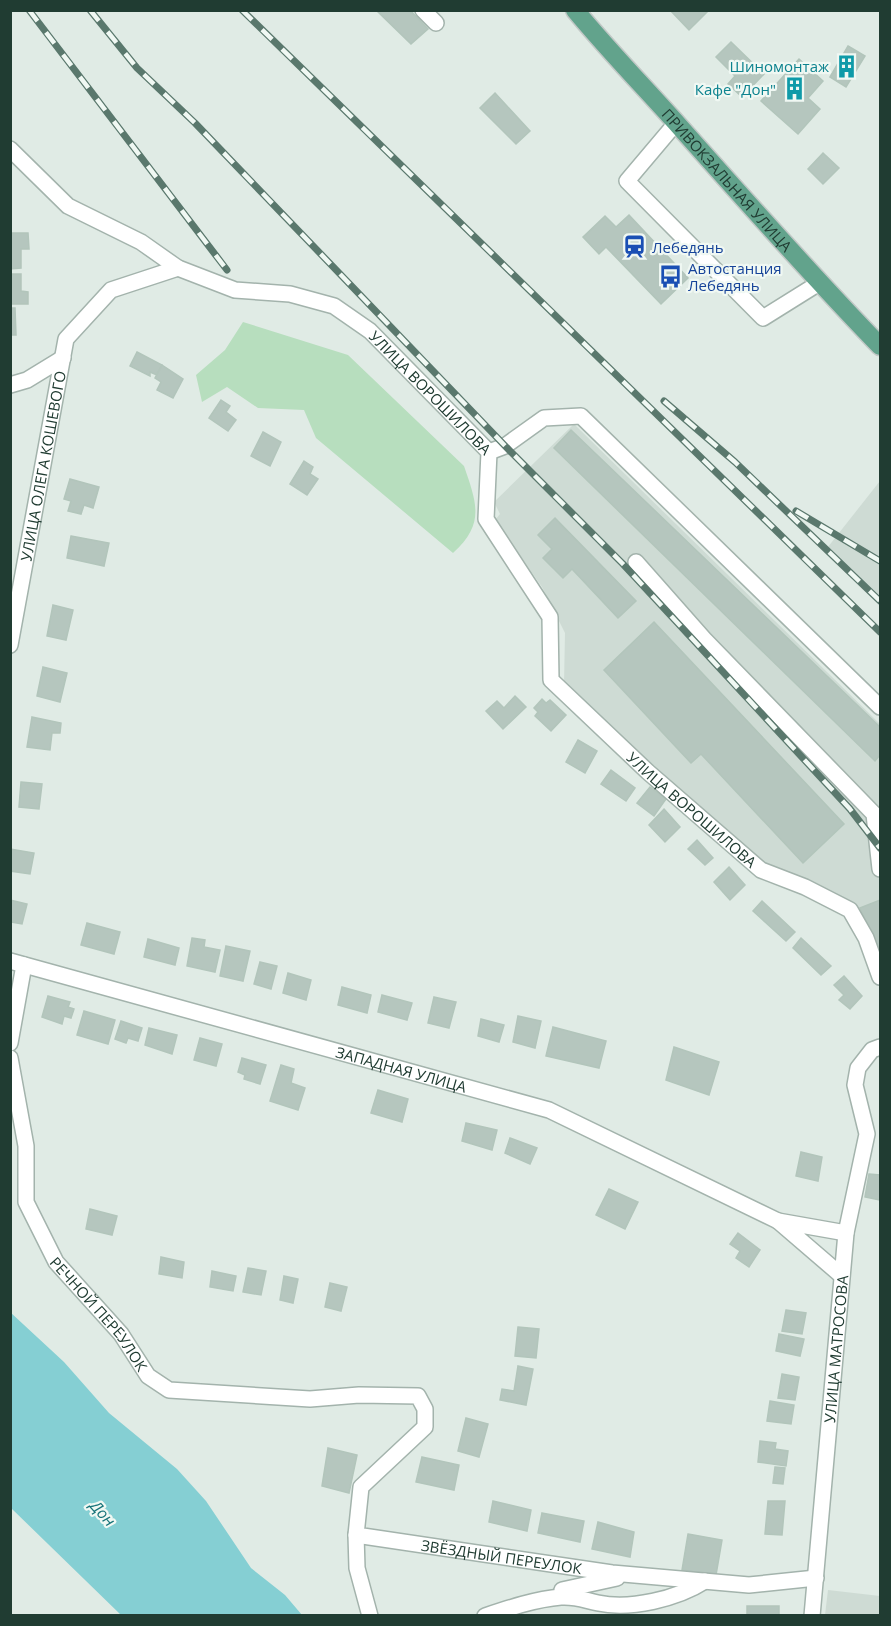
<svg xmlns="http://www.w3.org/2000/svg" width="891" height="1626" viewBox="0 0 891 1626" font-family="'Open Sans',sans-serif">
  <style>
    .built { fill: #cedbd4 }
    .green { fill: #b7debe }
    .water { fill: #85cfd3 }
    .building { fill: #b5c6be; stroke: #b2c5bb; stroke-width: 1.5 }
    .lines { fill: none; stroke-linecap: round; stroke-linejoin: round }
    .minor-casing { stroke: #a3b3ac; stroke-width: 18 }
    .major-casing { stroke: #c1c8c6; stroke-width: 21 }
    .minor { stroke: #fff; stroke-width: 15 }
    .major { stroke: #62a38c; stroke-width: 18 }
    .rail-casing { stroke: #5a786d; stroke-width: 7 }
    .rail { stroke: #f0f8f3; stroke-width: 4.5; stroke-dasharray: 14; stroke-linecap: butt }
    .labels { text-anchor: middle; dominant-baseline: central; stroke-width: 4.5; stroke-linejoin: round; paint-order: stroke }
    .culture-label { font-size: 15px; fill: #0d838f; stroke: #f0f8f3; text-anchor: end }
    .street-label { font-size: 15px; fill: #203c32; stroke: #f0f8f3 }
    .transit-label { font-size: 15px; fill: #164399; stroke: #f0f8f3; text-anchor: start }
    .water-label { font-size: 16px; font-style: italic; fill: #18747a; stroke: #f0f8f3 }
  </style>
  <rect width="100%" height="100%" fill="#e0ebe5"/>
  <g class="built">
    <polygon points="574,424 880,724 880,962 859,911 812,881 757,861 564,684 565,633 542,587 495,520 500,514 494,502"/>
    <polygon points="880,481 880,602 824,552"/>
    <polygon points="828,1590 880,1596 880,1615 825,1615"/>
  </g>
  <path class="green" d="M243,322L348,355L464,466C477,504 485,524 453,553L316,438L304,410L258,408L227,387L202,402L196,375L225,350Z"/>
  <polygon class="water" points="10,1312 64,1362 109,1413 177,1469 206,1501 251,1568 285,1595 302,1615 121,1615 11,1508"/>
  <g class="building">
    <polygon points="376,10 410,10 428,29 411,44"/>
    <polygon points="670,10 709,10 689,30"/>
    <polygon points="731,42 764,74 742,97 728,84 735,76 716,57"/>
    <polygon points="848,46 865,56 846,87 830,77"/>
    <polygon points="799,59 823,81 808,98 820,109 798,134 761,101"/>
    <polygon points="495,93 530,131 516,144 480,108"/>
    <polygon points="823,153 839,168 823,184 808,169"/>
    <polygon points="629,215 688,278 661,304 606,247 599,254 583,237 605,216 616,227"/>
    <polygon points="10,233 28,233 29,249 21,249 21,268 10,269"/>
    <polygon points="10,274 21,274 21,291 28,292 28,304 10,304"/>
    <polygon points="10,308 15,308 16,335 10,335"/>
    <polygon points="137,352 162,365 157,375 150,372 150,376 130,366"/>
    <polygon points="162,365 183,379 173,398 157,390 161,382 155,378"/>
    <polygon points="221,400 230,406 226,412 236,420 228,431 209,418"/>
    <polygon points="571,430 880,727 880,755 875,761 554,448"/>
    <polygon points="263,432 281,442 270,466 251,456"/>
    <polygon points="304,461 313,467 310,474 318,479 307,495 290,484"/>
    <polygon points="70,479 99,487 93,508 84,505 81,514 68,511 71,501 64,499"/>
    <polygon points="555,518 636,601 618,618 572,569 563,578 543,558 552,549 538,535"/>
    <polygon points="71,536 109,543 104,566 67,558"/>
    <polygon points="53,605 73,610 66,640 47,636"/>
    <polygon points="654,622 844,824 803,863 701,754 691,763 604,670"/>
    <polygon points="43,667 67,673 60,702 37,696"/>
    <polygon points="515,696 526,707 503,729 486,711 497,701 504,708"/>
    <polygon points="542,699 546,703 550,700 566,715 551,731 535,716 538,712 534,708"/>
    <polygon points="32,717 61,723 60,733 52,733 50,750 27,747"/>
    <polygon points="578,740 597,751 585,773 566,762"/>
    <polygon points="611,770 635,788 626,801 601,784"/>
    <polygon points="21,782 42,784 39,809 19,807"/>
    <polygon points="650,787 666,799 654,816 637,803"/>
    <polygon points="664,809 680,827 665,842 649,825"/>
    <polygon points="697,840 713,858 705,865 688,849"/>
    <polygon points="10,849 34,853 30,874 10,871"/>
    <polygon points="729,867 745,885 730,900 714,882"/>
    <polygon points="10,900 27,904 22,924 11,922 10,924"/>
    <polygon points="880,900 880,957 860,908"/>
    <polygon points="762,901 795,932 786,941 753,911"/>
    <polygon points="87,923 120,932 114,954 81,945"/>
    <polygon points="192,938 205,940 204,947 220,950 215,972 187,966"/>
    <polygon points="801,938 831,966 821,975 793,948"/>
    <polygon points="148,939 179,948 175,965 144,957"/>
    <polygon points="226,946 250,951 243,981 220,976"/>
    <polygon points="260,962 277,966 271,989 254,984"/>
    <polygon points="288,973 311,980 306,1000 283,993"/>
    <polygon points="844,976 862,996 850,1009 839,1000 844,995 834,985"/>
    <polygon points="342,987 371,995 367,1013 338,1005"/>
    <polygon points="382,995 412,1003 407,1020 378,1012"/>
    <polygon points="48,996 70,1002 68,1007 74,1009 71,1018 64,1016 62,1024 42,1017"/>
    <polygon points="434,997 456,1002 449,1028 428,1023"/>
    <polygon points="84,1011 115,1020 108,1044 77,1035"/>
    <polygon points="518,1016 541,1021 535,1048 513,1042"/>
    <polygon points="481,1019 504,1025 499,1042 478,1036"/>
    <polygon points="121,1021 142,1028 138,1041 128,1038 126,1043 115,1039"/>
    <polygon points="553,1027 606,1041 599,1068 546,1056"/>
    <polygon points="149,1028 177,1035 172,1054 145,1045"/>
    <polygon points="200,1038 222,1044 216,1066 194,1060"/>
    <polygon points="674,1047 719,1062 709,1095 666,1080"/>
    <polygon points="242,1058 266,1065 260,1084 244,1079 245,1075 238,1072"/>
    <polygon points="281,1065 294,1069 291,1083 305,1088 298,1110 270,1101"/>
    <polygon points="378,1090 408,1099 402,1122 371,1113"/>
    <polygon points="466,1123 497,1130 492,1150 462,1141"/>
    <polygon points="510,1138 537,1148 530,1164 505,1153"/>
    <polygon points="801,1152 822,1157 818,1181 796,1176"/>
    <polygon points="869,1174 880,1175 880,1200 865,1197"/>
    <polygon points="609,1189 638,1202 625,1229 596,1215"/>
    <polygon points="90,1209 117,1216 112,1235 86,1229"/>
    <polygon points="738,1233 760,1250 749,1267 736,1258 740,1251 730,1244"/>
    <polygon points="161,1257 184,1262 182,1278 159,1274"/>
    <polygon points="248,1268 266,1271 261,1295 243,1292"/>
    <polygon points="212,1271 236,1276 233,1291 210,1287"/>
    <polygon points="284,1276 298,1279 293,1303 280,1300"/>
    <polygon points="330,1283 347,1287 341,1311 325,1307"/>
    <polygon points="786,1310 806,1313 802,1334 782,1331"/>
    <polygon points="518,1327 539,1329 536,1358 515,1356"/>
    <polygon points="779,1334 804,1339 800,1356 776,1351"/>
    <polygon points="518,1366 533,1369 526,1405 500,1400 502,1389 514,1391"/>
    <polygon points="782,1374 799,1377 795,1400 778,1398"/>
    <polygon points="770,1401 794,1405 791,1424 767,1421"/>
    <polygon points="466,1418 488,1424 479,1457 458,1451"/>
    <polygon points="760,1441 776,1443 775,1449 788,1451 786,1466 758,1462"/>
    <polygon points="328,1448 357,1455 349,1493 322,1486"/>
    <polygon points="422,1457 459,1465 454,1490 416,1482"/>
    <polygon points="775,1467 785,1468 783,1484 773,1483"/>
    <polygon points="493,1501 531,1510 527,1531 489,1522"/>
    <polygon points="768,1501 785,1501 782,1535 765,1534"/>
    <polygon points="542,1513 584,1521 580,1542 538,1533"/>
    <polygon points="598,1522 634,1532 630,1557 592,1549"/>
    <polygon points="688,1534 722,1540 716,1575 682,1570"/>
    <rect x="747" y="1606" width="32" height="10"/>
  </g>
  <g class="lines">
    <defs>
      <g id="minor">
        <polyline points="423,10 436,23"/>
        <polyline points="676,123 627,181 763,318 819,283"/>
        <path id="s1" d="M10,149L68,206L141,242L178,268L235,290L290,294L334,306L370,331L489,452L486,519L550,617L551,680L648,772L761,870L805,887L850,910L866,938L880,977"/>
        <polyline points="10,385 27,380 63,358"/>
        <polyline points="489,452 505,446 544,418 581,416 880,707"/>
        <polyline points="636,562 704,639 874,814 880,869"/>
        <path id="s2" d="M10,645L66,339L111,290L178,268"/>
        <path id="s3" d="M10,961L549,1110L778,1221"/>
        <polyline points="10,1043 24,965"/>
        <path id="s4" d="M10,1058L26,1146V1202L56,1262L121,1334L148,1376L169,1390L310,1399L359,1395L418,1396L425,1409V1427L361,1487L356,1535L612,1573L749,1585L816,1578"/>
        <polyline points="842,1276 778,1221 846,1233"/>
        <polyline points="356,1535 357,1568 370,1616"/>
        <polyline points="562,1590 617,1578"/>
        <path d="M485,1616C509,1608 536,1599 561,1597C576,1596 584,1600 598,1603C630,1610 677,1599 705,1581"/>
        <path id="s5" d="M812,1616L846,1233L867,1134L855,1085L858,1068L872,1050L880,1047"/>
      </g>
      <g id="major">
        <path id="s6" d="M575,10C609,51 645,88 679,126C746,201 811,275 880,346"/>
      </g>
    </defs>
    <use href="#minor" class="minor-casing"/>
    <use href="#major" class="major-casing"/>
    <use href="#minor" class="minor"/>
    <use href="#major" class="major"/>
    <defs>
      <g id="rail">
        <polyline points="29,10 227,270"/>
        <polyline points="90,10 137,68 195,123 510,451 623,564 850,809 880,848"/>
        <polyline points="242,10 880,632"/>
        <polyline points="664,401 735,462 880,601"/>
        <polyline points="796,511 880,561"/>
      </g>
    </defs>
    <use href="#rail" class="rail-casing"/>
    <use href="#rail" class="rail"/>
  </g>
  <defs>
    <symbol id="building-bare" viewBox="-9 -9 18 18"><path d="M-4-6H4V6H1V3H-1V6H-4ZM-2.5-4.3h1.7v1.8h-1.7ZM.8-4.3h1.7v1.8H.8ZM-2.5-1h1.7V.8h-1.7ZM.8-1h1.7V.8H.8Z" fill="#0f9aa8" stroke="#f0f8f3" stroke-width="2.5" paint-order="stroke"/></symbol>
    <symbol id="station-bare" viewBox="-9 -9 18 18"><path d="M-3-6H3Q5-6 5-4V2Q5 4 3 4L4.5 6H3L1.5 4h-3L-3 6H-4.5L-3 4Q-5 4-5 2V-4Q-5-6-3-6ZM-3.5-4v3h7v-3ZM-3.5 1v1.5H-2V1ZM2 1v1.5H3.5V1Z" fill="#1a4fb4" stroke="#f0f8f3" stroke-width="2.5" paint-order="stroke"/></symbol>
    <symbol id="bus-bare" viewBox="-9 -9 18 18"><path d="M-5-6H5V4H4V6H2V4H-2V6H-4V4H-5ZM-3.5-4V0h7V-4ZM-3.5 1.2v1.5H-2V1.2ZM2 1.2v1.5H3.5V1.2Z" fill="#1a4fb4" stroke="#f0f8f3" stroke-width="2.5" paint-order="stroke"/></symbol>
  </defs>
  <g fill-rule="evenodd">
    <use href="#building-bare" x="830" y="50" width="33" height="33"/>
    <use href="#building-bare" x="778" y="72" width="33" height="33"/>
    <use href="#station-bare" x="618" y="230" width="33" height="33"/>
    <use href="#bus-bare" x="654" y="260" width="33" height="33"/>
  </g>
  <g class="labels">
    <g class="culture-label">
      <text x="829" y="66">Шиномонтаж</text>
      <text x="776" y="89">Кафе "Дон"</text>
    </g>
    <g class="street-label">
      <text stroke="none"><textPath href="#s6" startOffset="228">ПРИВОКЗАЛЬНАЯ УЛИЦА</textPath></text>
      <text stroke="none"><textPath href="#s1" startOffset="500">УЛИЦА ВОРОШИЛОВА</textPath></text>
      <text stroke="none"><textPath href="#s2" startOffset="182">УЛИЦА ОЛЕГА КОШЕВОГО</textPath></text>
      <text stroke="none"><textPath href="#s1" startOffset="1022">УЛИЦА ВОРОШИЛОВА</textPath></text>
      <text stroke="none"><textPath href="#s3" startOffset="406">ЗАПАДНАЯ УЛИЦА</textPath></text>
      <text stroke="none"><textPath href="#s4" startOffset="280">РЕЧНОЙ ПЕРЕУЛОК</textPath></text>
      <text stroke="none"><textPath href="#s5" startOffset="268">УЛИЦА МАТРОСОВА</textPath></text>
      <text stroke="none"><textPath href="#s4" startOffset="950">ЗВЁЗДНЫЙ ПЕРЕУЛОК</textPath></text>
    </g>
    <g class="transit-label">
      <text x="652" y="247">Лебедянь</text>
      <text x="688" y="268">Автостанция<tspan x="688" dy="17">Лебедянь</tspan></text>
    </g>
    <g class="water-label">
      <text transform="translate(103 1513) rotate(48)">Дон</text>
    </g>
  </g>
  <rect width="891" height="1626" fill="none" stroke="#203c32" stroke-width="24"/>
</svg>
